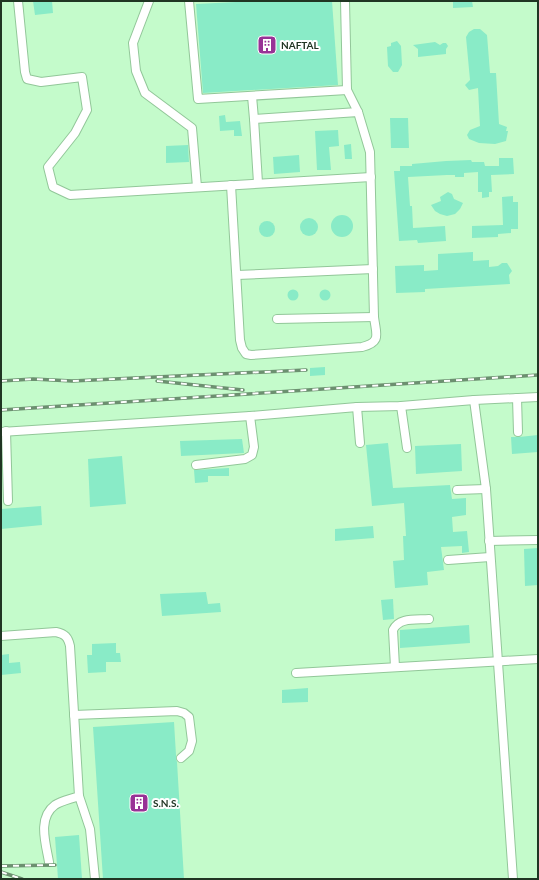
<svg xmlns="http://www.w3.org/2000/svg" width="539" height="880" viewBox="0 0 539 880" font-family="Lato,sans-serif">
  <style>
    .building { fill: #89ebc7 }
    .lines { fill: none; stroke-linecap: round; stroke-linejoin: round }
    .minor-casing { stroke: #92c799; stroke-width: 10 }
    .minor { stroke: #fff; stroke-width: 8 }
    .rail-casing { stroke: #6c9070; stroke-width: 3.5 }
    .rail { stroke: #fff; stroke-width: 2; stroke-dasharray: 6; stroke-linecap: butt }
    .labels { text-anchor: middle; dominant-baseline: central; stroke-width: 4; stroke-linejoin: round; paint-order: stroke }
    .poi-label { font-size: 10px; font-weight: bold; fill: #203523; stroke: #fff; text-anchor: start }
  </style>
  <rect width="100%" height="100%" fill="#c4fbcb"/>
  <g class="building">
    <polygon points="33,1 52,1 53,13 35,15"/>
    <polygon points="257,1 332,1 338,85 203,93 196,4"/>
    <polygon points="453,1 472,1 473,7 453,8"/>
    <polygon points="474,29 480,29 487,35 490,73 496,73 499,124 507,127 506,131 508,131 506,141 495,144 479,143 469,139 467,135 470,130 480,126 478,88 469,90 465,85 470,80 466,37 469,32"/>
    <polygon points="397,41 401,46 402,65 398,72 393,72 388,66 387,47 391,46 391,43"/>
    <polygon points="435,42 440,45 443,43 446,43 448,46 446,49 446,54 418,57 418,49 413,45"/>
    <polygon points="225,115 226,122 240,121 242,136 234,136 234,130 220,131 219,116"/>
    <polygon points="390,118 408,118 409,148 391,148"/>
    <polygon points="338,130 339,146 329,147 331,170 317,170 315,131"/>
    <polygon points="351,144 352,159 345,159 344,145"/>
    <polygon points="188,145 189,162 166,163 166,146"/>
    <polygon points="299,155 300,172 274,174 273,157"/>
    <polygon points="499,158 513,158 514,174 491,175 492,192 489,192 489,197 482,198 482,192 478,192 478,172 464,173 464,177 455,177 455,175 447,175 408,177 410,206 412,206 413,228 445,226 446,241 418,243 417,240 399,241 394,171 400,171 400,166 412,166 412,164 446,161 471,160 472,162 484,162 485,166 499,166"/>
    <polygon points="448,192 452,194 454,199 463,203 460,209 455,214 447,216 440,214 435,211 431,205 441,201 440,197"/>
    <polygon points="513,196 513,202 518,202 518,229 511,229 511,233 498,234 498,237 472,238 472,226 503,225 502,197"/>
    <circle cx="342" cy="226" r="11"/>
    <circle cx="309" cy="227" r="9"/>
    <circle cx="267" cy="229" r="8"/>
    <polygon points="473,252 473,261 489,260 489,267 498,266 502,263 507,263 512,271 509,275 510,284 425,289 425,292 396,293 395,266 424,265 424,271 438,270 438,254"/>
    <circle cx="293" cy="295" r="5.5"/>
    <circle cx="325" cy="295" r="5.5"/>
    <polygon points="325,367 325,375 310,376 310,368"/>
    <polygon points="538,435 538,452 512,454 511,437 519,437"/>
    <polygon points="242,439 244,453 181,456 180,441"/>
    <polygon points="388,443 393,488 450,485 452,499 466,498 466,515 452,517 453,532 467,531 469,552 462,553 462,546 441,547 444,570 427,572 428,585 395,588 393,561 404,560 403,536 406,536 404,503 372,506 366,445"/>
    <polygon points="461,444 462,471 416,474 415,446"/>
    <polygon points="122,456 126,504 90,507 88,459"/>
    <polygon points="229,468 229,476 208,476 208,482 195,483 194,470"/>
    <polygon points="41,506 42,525 1,529 1,509"/>
    <polygon points="373,526 374,538 335,541 335,529"/>
    <polygon points="538,548 538,585 525,586 524,549"/>
    <polygon points="206,592 208,604 220,603 221,612 162,616 160,594"/>
    <polygon points="393,599 394,619 383,620 381,600"/>
    <polygon points="469,625 470,643 400,648 400,630"/>
    <polygon points="116,643 116,653 120,653 121,662 106,662 106,672 88,673 87,655 92,655 92,644"/>
    <polygon points="9,654 9,663 20,662 21,673 1,675 1,655"/>
    <polygon points="308,688 308,702 282,703 282,690"/>
    <polygon points="174,722 176,755 176,759 177,762 184,879 103,879 93,727"/>
    <polygon points="79,835 82,879 58,879 55,837"/>
  </g>
  <g class="lines">
    <defs>
      <g id="minor">
        <polyline points="18,1 25,72 27,79 41,82 82,77 87,110 75,133 48,167 53,187 70,195 371,177"/>
        <polyline points="149,1 133,43 136,71 145,93 192,128 197,187"/>
        <polyline points="189,1 198,99 347,90"/>
        <polyline points="345,1 347,90 358,112"/>
        <polyline points="252,96 254,119"/>
        <path d="M231,185L240,340L242,348L246,354L251,355L362,347C382,342 376,334 374,317L370,152L358,112L254,119L258,183"/>
        <polyline points="237,275 373,269"/>
        <polyline points="277,319 374,317"/>
        <polyline points="517,398 518,432"/>
        <polyline points="474,400 486,489 513,879"/>
        <polyline points="401,406 407,448"/>
        <polyline points="357,407 360,443"/>
        <polyline points="6,431 8,501"/>
        <polyline points="1,432 250,416 357,407 401,406 474,400 538,397"/>
        <polyline points="196,465 245,459 252,455 254,447 250,416"/>
        <polyline points="457,490 486,489"/>
        <polyline points="489,541 538,540"/>
        <polyline points="448,560 490,557"/>
        <path d="M1,636L56,632C65,634 68,637 70,646L79,796C71,799 61,801 55,805C37,818 46,844 49,862"/>
        <path d="M395,667L393,630C399,617 416,620 429,619"/>
        <polyline points="296,673 538,659"/>
        <polyline points="74,715 177,711 184,713 189,717 192,741 189,751 181,758"/>
        <polyline points="79,796 90,829 95,879"/>
      </g>
    </defs>
    <use href="#minor" class="minor-casing"/>
    <use href="#minor" class="minor"/>
    <defs>
      <g id="rail">
        <polyline points="1,381 33,379 72,381 306,370"/>
        <polyline points="157,381 243,390"/>
        <polyline points="1,410 538,375"/>
        <polyline points="1,866 55,865"/>
        <polyline points="1,872 22,879"/>
      </g>
    </defs>
    <use href="#rail" class="rail-casing"/>
    <use href="#rail" class="rail"/>
  </g>
  <defs>
    <symbol id="building-square" viewBox="-11 -11 22 22"><rect x="-9" y="-9" width="18" height="18" rx="4" fill="#983296" stroke="#fff"/><path d="M-4-6H4V6H1V3H-1V6H-4ZM-2.5-4.3h1.7v1.8h-1.7ZM.8-4.3h1.7v1.8H.8ZM-2.5-1h1.7V.8h-1.7ZM.8-1h1.7V.8H.8Z" fill="#fff"/></symbol>
  </defs>
  <g fill-rule="evenodd">
    <use href="#building-square" x="256" y="34" width="22" height="22"/>
    <use href="#building-square" x="128" y="792" width="22" height="22"/>
  </g>
  <g class="labels">
    <g class="poi-label">
      <text x="281" y="45">NAFTAL</text>
      <text x="153" y="803">S.N.S.</text>
    </g>
  </g>
  <rect width="539" height="880" fill="none" stroke="#203523" stroke-width="4"/>
</svg>
